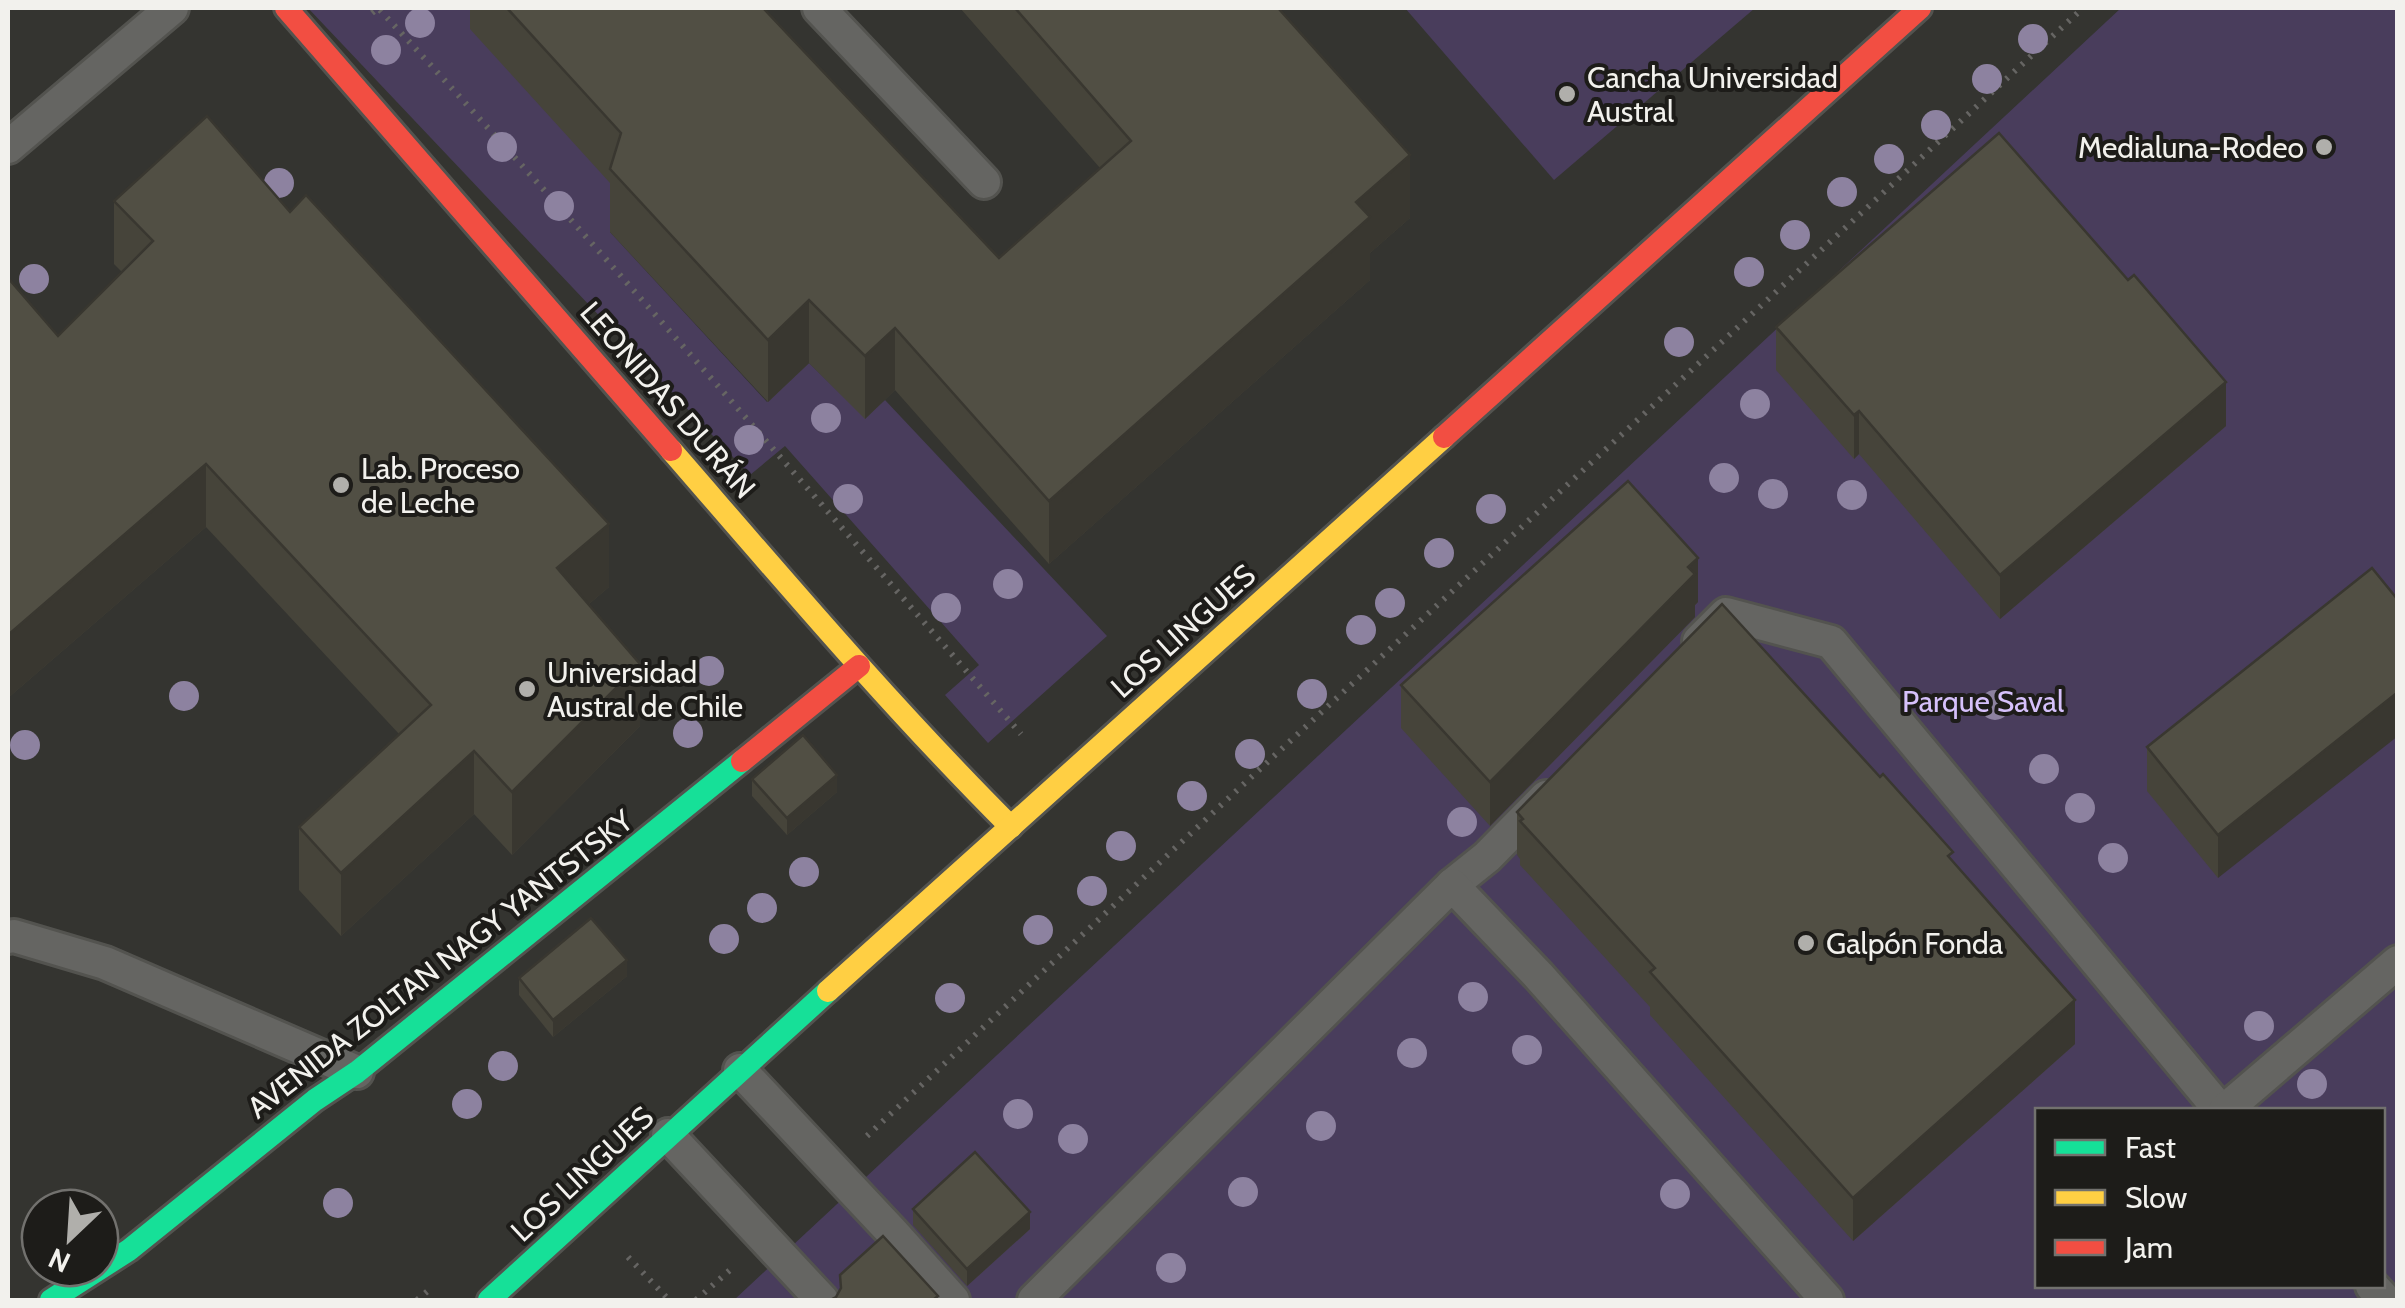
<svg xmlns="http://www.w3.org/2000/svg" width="2405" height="1308" viewBox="0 0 2405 1308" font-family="Cabin,sans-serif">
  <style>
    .green { fill: #493d5c; fill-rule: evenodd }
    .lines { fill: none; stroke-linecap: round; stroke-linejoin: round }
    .lane-casing { stroke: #53534f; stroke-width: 38 }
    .fast-casing { stroke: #53534f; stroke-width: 28 }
    .slow-casing { stroke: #53534f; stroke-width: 28 }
    .jam-casing { stroke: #53534f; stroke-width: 28 }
    .path { stroke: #666563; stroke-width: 6; stroke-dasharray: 2.5 8; stroke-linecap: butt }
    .lane { stroke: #656562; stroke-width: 32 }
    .fast { stroke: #16e098; stroke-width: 22 }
    .slow { stroke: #ffcf43; stroke-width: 22 }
    .jam { stroke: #f24e42; stroke-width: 22 }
    .tree { fill: #8d82a0 }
    .wall { fill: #46443a }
    .shaded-wall { fill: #393730 }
    .building { fill: #514f44; stroke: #393730; stroke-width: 2.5 }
    .poi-dot { fill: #b0afab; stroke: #1d1c19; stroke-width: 4 }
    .labels { text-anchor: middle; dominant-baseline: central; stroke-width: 8; stroke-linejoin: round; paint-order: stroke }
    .poi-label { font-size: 30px; fill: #f2f1ed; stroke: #1d1c19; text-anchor: start }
    .street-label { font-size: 30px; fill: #f2f1ed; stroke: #1d1c19 }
    .park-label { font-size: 30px; fill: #d6c1fb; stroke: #1d1c19 }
  </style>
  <rect width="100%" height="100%" fill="#343430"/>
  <g class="green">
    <polygon points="308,8 494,8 621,196 610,232 767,402 809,363 865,418 885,400 1107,636 988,743 945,695 979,665 785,446 750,475"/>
    <polygon points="1405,8 1755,8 1554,180"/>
    <path d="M2121,8H2397V1300H734ZM2038,1110H2382V1286H2038Z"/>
  </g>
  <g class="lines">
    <defs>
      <g id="lane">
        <polyline points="819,8 984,182"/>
        <polyline points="8,147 172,8"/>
        <polyline points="1699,641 1726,614 1831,642 2220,1110"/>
        <polyline points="1452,885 1487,857 1546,797"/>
        <polyline points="8,937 14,936 105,963 357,1072"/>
        <polyline points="740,1070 892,1232 953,1300"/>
        <polyline points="2225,1110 2398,962"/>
        <polyline points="668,1135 822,1300"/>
        <polyline points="2372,1286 2385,1300"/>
        <polyline points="1034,1300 1452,885 1538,975 1827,1300"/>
      </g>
      <g id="fast">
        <polyline points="51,1300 129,1250 315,1100 357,1072 742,761"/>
        <polyline points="489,1300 828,991"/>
      </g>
      <g id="slow">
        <path d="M671,450C782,578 891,707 1011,827"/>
        <polyline points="828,991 1444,437"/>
      </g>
      <g id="jam">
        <polyline points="286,8 671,450"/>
        <polyline points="1444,437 1920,8"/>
        <polyline points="742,761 859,666"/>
      </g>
    </defs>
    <use href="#lane" class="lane-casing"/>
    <use href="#fast" class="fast-casing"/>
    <use href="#slow" class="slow-casing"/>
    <use href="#jam" class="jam-casing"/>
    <g class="path">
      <path d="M372,13L378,8C598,245 809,490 1021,734"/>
      <polyline points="867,1136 1233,794 2083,8"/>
      <polyline points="628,1257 669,1300"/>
      <polyline points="417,1300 429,1290"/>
      <polyline points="696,1300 730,1270"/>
    </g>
    <use href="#lane" class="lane"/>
    <use href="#fast" class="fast"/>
    <use href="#slow" class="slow"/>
    <use href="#jam" class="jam"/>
  </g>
  <g class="tree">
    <circle cx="420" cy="23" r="15"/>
    <circle cx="2033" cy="39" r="15"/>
    <circle cx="386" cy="50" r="15"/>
    <circle cx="1987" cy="79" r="15"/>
    <circle cx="1936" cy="125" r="15"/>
    <circle cx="502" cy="147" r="15"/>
    <circle cx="1889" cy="159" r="15"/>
    <circle cx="279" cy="183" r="15"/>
    <circle cx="1842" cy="192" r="15"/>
    <circle cx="559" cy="206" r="15"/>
    <circle cx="1795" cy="235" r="15"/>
    <circle cx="1749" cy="272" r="15"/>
    <circle cx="34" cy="279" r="15"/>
    <circle cx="1679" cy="342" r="15"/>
    <circle cx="1755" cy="404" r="15"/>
    <circle cx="826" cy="418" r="15"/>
    <circle cx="749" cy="440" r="15"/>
    <circle cx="1724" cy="478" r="15"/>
    <circle cx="1773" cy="494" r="15"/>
    <circle cx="1852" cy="495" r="15"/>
    <circle cx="848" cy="499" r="15"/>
    <circle cx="1491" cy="509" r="15"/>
    <circle cx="1439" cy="553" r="15"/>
    <circle cx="1008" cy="584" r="15"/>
    <circle cx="1390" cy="603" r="15"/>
    <circle cx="946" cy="608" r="15"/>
    <circle cx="1361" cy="630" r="15"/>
    <circle cx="709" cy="671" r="15"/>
    <circle cx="1312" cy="694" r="15"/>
    <circle cx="184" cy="696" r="15"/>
    <circle cx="1995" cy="705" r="15"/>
    <circle cx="688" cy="733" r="15"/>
    <circle cx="25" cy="745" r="15"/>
    <circle cx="1250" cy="754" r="15"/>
    <circle cx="2044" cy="769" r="15"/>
    <circle cx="1192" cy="796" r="15"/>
    <circle cx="2080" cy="808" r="15"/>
    <circle cx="1462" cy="822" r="15"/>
    <circle cx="1121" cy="846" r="15"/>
    <circle cx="2113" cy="858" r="15"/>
    <circle cx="804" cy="872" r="15"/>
    <circle cx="1092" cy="891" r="15"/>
    <circle cx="762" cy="908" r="15"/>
    <circle cx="1038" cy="930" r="15"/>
    <circle cx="724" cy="939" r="15"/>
    <circle cx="1473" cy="997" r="15"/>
    <circle cx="950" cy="998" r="15"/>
    <circle cx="2259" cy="1026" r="15"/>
    <circle cx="1527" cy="1050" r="15"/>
    <circle cx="1412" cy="1053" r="15"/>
    <circle cx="503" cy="1066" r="15"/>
    <circle cx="2312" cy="1084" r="15"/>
    <circle cx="467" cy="1104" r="15"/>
    <circle cx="1018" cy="1114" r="15"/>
    <circle cx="1321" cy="1126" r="15"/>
    <circle cx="1073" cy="1139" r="15"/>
    <circle cx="1243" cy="1192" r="15"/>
    <circle cx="1675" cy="1194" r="15"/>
    <circle cx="338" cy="1203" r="15"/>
    <circle cx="1171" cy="1268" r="15"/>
  </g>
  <g class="wall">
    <polygon points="470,8 763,8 999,258 1100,168 960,8 1278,8 1410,218 1370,253 1370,280 1049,564 895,390 865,419 809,363 768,402 610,232 610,183 470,29"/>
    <polygon points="114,201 609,587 589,604 640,726 512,855 474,814 341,936 299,890 299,827 400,735 206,527 8,698 8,278 58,336 122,272 114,264"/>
    <polygon points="1776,327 2226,426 2000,619 1859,454 1854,459 1776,370"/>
    <polygon points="2372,568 2218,878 2147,791 2147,747"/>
    <polygon points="1698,602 1695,605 1695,617 1490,826 1401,728 1401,685"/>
    <polygon points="752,779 837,792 787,835 752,796"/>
    <polygon points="1517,812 1953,862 2075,1044 1853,1241 1650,1015 1650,1007 1520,865 1520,859 1517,855"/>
    <polygon points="627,976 553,1037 519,995 519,978"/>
    <polygon points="913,1209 1030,1229 967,1286 913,1225"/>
  </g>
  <g class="shaded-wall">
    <polygon points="1410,155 1410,218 1370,253 1370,280 1049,564 1049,501 1356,202"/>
    <polygon points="809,300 809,363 768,402 768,340"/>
    <polygon points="895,328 895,390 865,419 865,356"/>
    <polygon points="2226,382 2226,426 2000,619 2000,575"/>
    <polygon points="1859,411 1859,454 1854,459 1854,415"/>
    <polygon points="206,464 206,527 8,698 8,635"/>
    <polygon points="609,524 609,587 557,631 557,568"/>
    <polygon points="1698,558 1698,602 1695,605 1695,617 1490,826 1490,782"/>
    <polygon points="640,664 640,726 512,855 512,792"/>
    <polygon points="2398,692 2398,736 2218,878 2218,835"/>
    <polygon points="474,751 474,814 341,936 341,873"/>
    <polygon points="837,775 837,792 787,835 787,818"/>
    <polygon points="627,960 627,976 553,1037 553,1020"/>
    <polygon points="2075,1000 2075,1044 1853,1241 1853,1198"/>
    <polygon points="1030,1212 1030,1229 967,1286 967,1269"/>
  </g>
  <g class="building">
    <polygon points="507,8 763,8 999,258 1131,141 1015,8 1278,8 1410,155 1356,202 1370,217 1049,501 895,328 865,356 809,300 768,340 610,169 621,133"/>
    <polygon points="207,116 290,212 306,195 609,524 557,568 640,664 512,792 474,751 341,873 299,827 431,705 206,464 8,635 8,278 58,336 153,241 114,201"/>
    <polygon points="1999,133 2128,280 2134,275 2226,382 2000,575 1859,411 1854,415 1776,327"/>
    <polygon points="1628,481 1698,558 1688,567 1695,574 1490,782 1401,685"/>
    <polygon points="2372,568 2398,600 2398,692 2218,835 2147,747"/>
    <polygon points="1722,604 1880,777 1883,774 1953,852 1948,856 2075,1000 1853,1198 1650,972 1655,968 1520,821 1523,819 1517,812"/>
    <polygon points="803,735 837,775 787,818 752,779"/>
    <polygon points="591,918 627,960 553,1020 519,978"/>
    <polygon points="975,1152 1030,1212 967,1269 913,1209"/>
    <polygon points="883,1236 938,1296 933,1300 830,1300 836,1297 841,1288 840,1275"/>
  </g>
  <g class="poi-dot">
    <circle cx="1567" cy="94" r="10"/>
    <circle cx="2324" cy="147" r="10"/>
    <circle cx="341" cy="485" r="10"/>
    <circle cx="527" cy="689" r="10"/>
    <circle cx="1806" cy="943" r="10"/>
  </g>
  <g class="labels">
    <g class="poi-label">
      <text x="1587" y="77">Cancha Universidad<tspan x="1587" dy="34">Austral</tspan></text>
      <text x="2304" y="147" text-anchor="end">Medialuna-Rodeo</text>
      <text x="361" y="468">Lab. Proceso<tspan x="361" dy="34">de Leche</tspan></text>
      <text x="547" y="672">Universidad<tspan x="547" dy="34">Austral de Chile</tspan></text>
      <text x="1826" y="943">Galpón Fonda</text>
    </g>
    <g class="street-label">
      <text transform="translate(668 400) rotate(49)">LEONIDAS DURÁN</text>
      <text transform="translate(1183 631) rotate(-42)">LOS LINGUES</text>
      <text transform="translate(440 964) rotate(-38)">AVENIDA ZOLTAN NAGY YANTSTSKY</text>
      <text transform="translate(582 1174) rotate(-43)">LOS LINGUES</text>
    </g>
    <g class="park-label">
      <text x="1983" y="701">Parque Saval</text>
    </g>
  </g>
  <rect width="2405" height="1308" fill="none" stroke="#f2f1ed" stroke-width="20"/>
  <rect x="2035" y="1108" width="350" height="180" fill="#1d1c19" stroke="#72716e" stroke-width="2.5"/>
  <rect x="2055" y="1140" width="50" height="15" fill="#16e098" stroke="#72716e" stroke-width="2.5"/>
  <text x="2125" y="1158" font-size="30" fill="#f2f1ed">Fast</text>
  <rect x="2055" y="1190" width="50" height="15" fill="#ffcf43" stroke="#72716e" stroke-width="2.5"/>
  <text x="2125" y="1208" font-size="30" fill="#f2f1ed">Slow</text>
  <rect x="2055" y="1240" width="50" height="15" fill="#f24e42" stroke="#72716e" stroke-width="2.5"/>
  <text x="2125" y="1258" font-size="30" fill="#f2f1ed">Jam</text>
  <g transform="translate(70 1238) rotate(205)"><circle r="48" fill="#1d1c19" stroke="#72716e" stroke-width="2.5"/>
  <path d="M0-8L18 38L0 25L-18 38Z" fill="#b0afab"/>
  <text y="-15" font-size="28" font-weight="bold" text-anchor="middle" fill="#f2f1ed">N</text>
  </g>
</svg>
